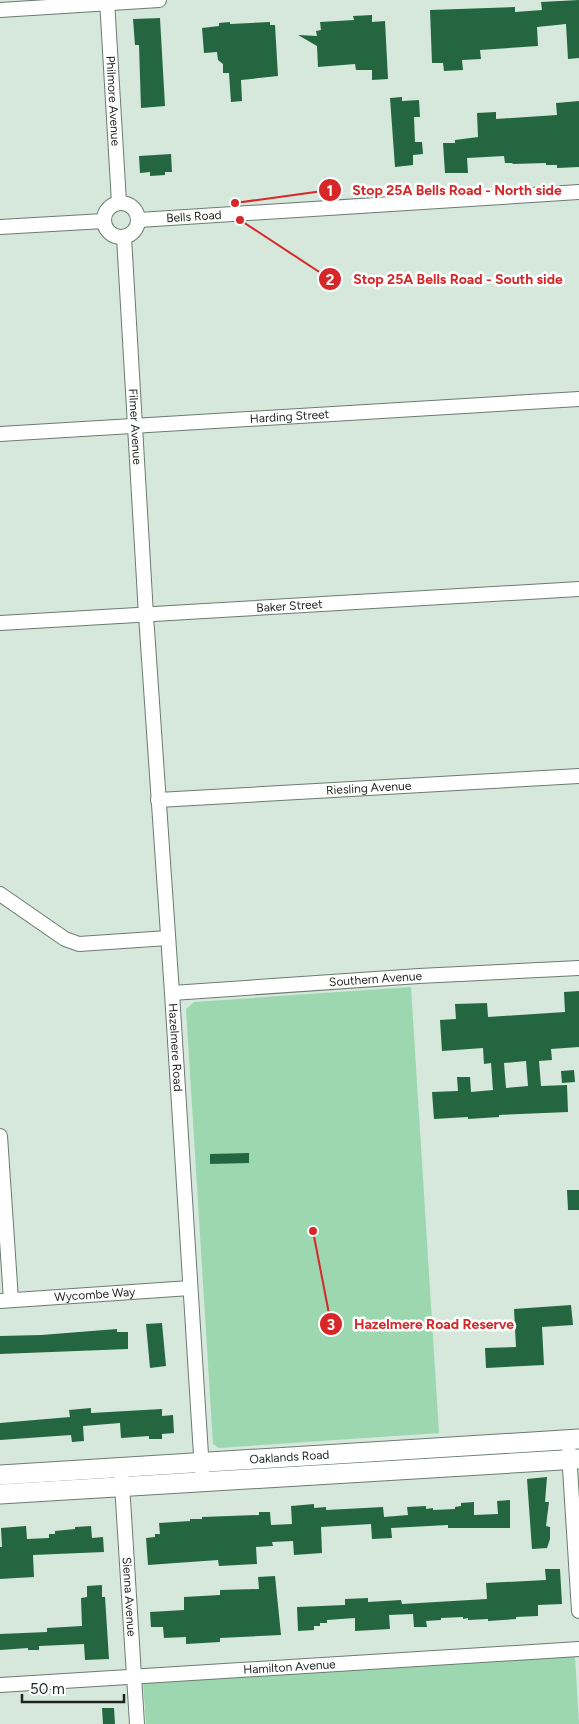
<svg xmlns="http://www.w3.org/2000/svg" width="579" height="1724" viewBox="0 0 579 1724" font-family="Figtree,sans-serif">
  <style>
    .green { fill: #9cd7af }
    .building { fill: #236640; fill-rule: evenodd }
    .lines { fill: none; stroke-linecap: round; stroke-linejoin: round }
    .minor-casing { stroke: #6b7b70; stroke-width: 16 }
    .secondary-casing { stroke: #6b7b70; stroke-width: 21 }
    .minor { stroke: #fff; stroke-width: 14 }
    .secondary { stroke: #fff; stroke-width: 19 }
    .labels { text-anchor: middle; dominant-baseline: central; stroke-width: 5; stroke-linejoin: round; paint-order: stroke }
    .street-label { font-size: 12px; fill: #1d241f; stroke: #fff }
    .leader { fill: none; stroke: #d62828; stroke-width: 2 }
    .callout-dot { fill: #d62828; stroke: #fff; stroke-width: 2 }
    .mark-label { font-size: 15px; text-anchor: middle; font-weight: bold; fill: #fff }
    .callout-label { font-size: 14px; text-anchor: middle; font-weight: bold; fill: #d62828; stroke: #fff; stroke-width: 5; stroke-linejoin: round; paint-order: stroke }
  </style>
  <rect width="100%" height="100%" fill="#d6e8dc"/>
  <g class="green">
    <polygon points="411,987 439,1433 219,1448 213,1444 186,1009 194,1002"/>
    <polygon points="575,1656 579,1724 146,1724 143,1682"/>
  </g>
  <g class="building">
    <polygon points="579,0 579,58 568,59 566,24 537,27 538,46 480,50 481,59 462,60 463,70 444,71 443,63 432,63 430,10 515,7 515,12 542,10 541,2"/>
    <polygon points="372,15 372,22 385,21 388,79 372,80 372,70 356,70 355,64 318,67 317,46 298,35 317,36 316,31 321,30 320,22 354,20 353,16"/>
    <polygon points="160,18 165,106 141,108 139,45 135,45 133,19"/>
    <polygon points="230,22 230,24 270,22 270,25 275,25 278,76 241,80 242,101 231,102 229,73 223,73 223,64 218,60 217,52 204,53 202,28 219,26 219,23"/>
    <polygon points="402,97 402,101 419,100 420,117 414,117 415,142 422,142 423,154 413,155 413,165 395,167 390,98"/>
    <polygon points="579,101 579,167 557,168 557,165 546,165 546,163 513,164 512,163 505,163 504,156 467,158 468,173 445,173 443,143 455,143 455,140 478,137 477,113 496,112 496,119 557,115 556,103"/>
    <polygon points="171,154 172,172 165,172 165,175 150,176 150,172 140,173 139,156"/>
    <path d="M579,991V1047L551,1049L552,1060L539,1061L541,1086L567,1085L568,1112L499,1115V1117L468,1119V1117L434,1119L432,1092L458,1091L457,1077H470L471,1092L493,1090L491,1063L484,1064L483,1048L442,1051L440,1020L456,1019L455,1004L487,1003L488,1017L565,1012L564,992ZM526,1061L528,1086L506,1088L504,1063Z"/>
    <polygon points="574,1070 575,1082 562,1083 561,1071"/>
    <polygon points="249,1153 249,1163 210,1164 210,1154"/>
    <polygon points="567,1190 579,1190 579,1210 568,1210"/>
    <polygon points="571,1305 573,1325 542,1327 544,1365 486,1368 485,1348 516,1347 514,1309"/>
    <polygon points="162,1323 166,1366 150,1368 146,1324"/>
    <polygon points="117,1329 117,1332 128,1332 128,1349 0,1354 0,1336 41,1335"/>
    <polygon points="91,1408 91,1413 162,1409 162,1416 173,1415 174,1433 162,1434 162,1439 149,1439 149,1436 121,1438 120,1423 83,1426 84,1441 72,1442 71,1435 0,1440 0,1423 70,1417 69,1410"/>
    <polygon points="547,1477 545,1502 549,1502 546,1526 550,1527 550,1539 547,1548 532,1549 527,1479"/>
    <polygon points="510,1500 510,1528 448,1528 448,1525 391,1528 392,1538 372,1539 371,1524 321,1527 322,1553 294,1555 293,1541 272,1542 273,1546 256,1547 257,1564 219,1566 218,1560 148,1565 146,1538 155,1537 155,1534 160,1534 159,1523 190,1521 190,1519 202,1519 202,1517 259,1515 259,1512 270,1512 271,1525 292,1524 291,1506 314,1504 314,1508 326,1507 326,1510 383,1507 384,1517 408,1515 407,1507 426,1506 426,1509 433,1508 433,1510 455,1509 455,1507 461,1506 461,1503 474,1502 474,1515 498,1514 497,1501"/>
    <polygon points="26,1526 27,1539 49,1538 49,1534 55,1534 55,1531 75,1529 75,1527 91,1526 92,1538 103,1537 104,1552 33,1555 34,1577 0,1579 0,1547 2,1547 1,1528"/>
    <polygon points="545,1569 560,1569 562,1604 538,1605 538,1616 516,1617 516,1619 488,1621 488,1619 468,1620 468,1618 463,1619 463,1617 441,1618 441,1620 426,1621 427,1627 414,1627 413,1614 389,1615 390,1629 355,1631 355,1618 327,1620 327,1623 320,1623 320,1626 314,1626 314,1630 298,1631 297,1607 345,1605 345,1599 368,1598 368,1602 401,1600 402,1604 487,1599 486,1583 546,1580"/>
    <polygon points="275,1576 281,1635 220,1638 220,1642 186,1644 186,1637 164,1638 163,1627 151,1627 150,1612 184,1610 184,1597 220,1595 220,1590 259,1589 258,1577"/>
    <polygon points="102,1585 102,1597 105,1597 109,1659 85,1660 84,1644 39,1646 39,1650 28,1650 28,1648 0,1650 0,1634 47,1632 47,1628 82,1626 81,1598 87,1597 87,1586"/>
    <polygon points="102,1708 114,1708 115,1724 103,1724"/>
  </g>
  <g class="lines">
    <defs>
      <g id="minor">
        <path id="s1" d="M107,0L119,203"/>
        <polyline points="0,10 159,0"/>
        <circle cx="121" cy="220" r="17"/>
        <path id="s2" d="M139,220L579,192"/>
        <polyline points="0,227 104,221"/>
        <path id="s3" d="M124,237L146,615L172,993L202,1471"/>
        <path id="s4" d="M0,434L579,399"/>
        <path id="s5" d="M0,623L579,589"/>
        <path id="s6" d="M158,800L579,776"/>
        <polyline points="0,894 65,939 79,944 168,938"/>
        <path id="s7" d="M172,993L419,976L579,968"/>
        <polyline points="0,1136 11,1300"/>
        <path id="s8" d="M0,1301L190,1288"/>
        <polyline points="569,1452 579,1611"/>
        <path id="s9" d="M121,1468L137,1724"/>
        <path id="s10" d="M0,1685L579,1649"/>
      </g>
      <g id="secondary">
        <path id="s11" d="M0,1475L579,1439"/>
        <polyline points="0,1494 579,1459"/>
      </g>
    </defs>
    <use href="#minor" class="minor-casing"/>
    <use href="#secondary" class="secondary-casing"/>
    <use href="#minor" class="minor"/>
    <use href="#secondary" class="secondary"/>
  </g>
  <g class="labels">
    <g class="street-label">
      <text stroke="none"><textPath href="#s1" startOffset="101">Philmore Avenue</textPath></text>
      <text stroke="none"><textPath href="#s2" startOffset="55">Bells Road</textPath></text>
      <text stroke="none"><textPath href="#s4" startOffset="290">Harding Street</textPath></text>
      <text stroke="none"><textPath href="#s3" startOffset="190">Filmer Avenue</textPath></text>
      <text stroke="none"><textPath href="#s5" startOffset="290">Baker Street</textPath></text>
      <text stroke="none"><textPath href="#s6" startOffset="211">Riesling Avenue</textPath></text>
      <text stroke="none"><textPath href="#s7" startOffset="204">Southern Avenue</textPath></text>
      <text stroke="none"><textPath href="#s3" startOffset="812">Hazelmere Road</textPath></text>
      <text stroke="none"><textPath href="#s8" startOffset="95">Wycombe Way</textPath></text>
      <text stroke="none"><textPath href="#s11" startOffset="290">Oaklands Road</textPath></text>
      <text stroke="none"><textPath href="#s9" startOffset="129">Sienna Avenue</textPath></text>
      <text stroke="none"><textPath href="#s10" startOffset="290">Hamilton Avenue</textPath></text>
    </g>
  </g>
  <path class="leader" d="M235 203L330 190M240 220L330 279M313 1231L331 1324"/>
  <g class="callout-dot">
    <circle cx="235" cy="203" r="5"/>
    <circle cx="240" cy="220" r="5"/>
    <circle cx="313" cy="1231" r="5"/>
    <circle cx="330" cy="190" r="12"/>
    <circle cx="330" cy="279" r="12"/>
    <circle cx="331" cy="1324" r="12"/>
  </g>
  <g class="mark-label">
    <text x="330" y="196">1</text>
    <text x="330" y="285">2</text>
    <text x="331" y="1330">3</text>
  </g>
  <g class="callout-label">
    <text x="457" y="195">Stop 25A Bells Road - North side</text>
    <text x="458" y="284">Stop 25A Bells Road - South side</text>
    <text x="434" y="1329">Hazelmere Road Reserve</text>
  </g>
  <path d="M22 1694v8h102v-8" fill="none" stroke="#1d241f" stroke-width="2.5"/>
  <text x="30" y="1694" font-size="15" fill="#1d241f" stroke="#ffffff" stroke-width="4" paint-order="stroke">50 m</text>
</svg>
